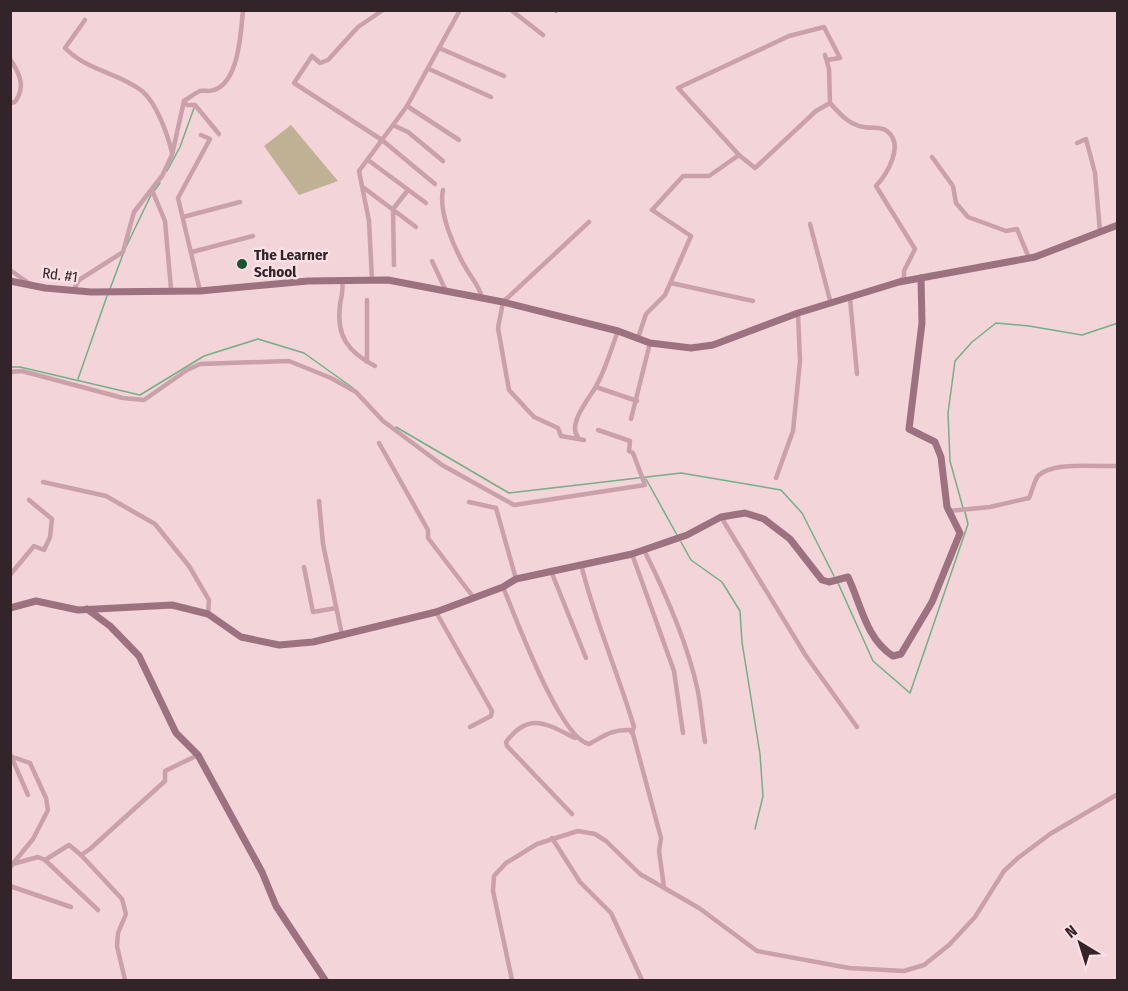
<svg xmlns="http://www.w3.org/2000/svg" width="1128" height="991" viewBox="0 0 1128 991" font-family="'Fira Sans Condensed',sans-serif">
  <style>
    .green { fill: #c1b194 }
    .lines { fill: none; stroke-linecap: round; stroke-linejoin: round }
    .stream { stroke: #72b088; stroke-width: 1.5 }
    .street { stroke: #caa0aa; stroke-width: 4.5 }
    .secondary { stroke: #9d7280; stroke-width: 7 }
    .poi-dot { fill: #18562f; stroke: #fae0e4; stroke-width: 2 }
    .labels { text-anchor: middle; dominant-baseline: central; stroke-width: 5; stroke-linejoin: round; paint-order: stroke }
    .poi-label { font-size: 15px; font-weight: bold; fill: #33242a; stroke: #fae0e4; text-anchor: start }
    .street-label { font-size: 15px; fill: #33242a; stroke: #fae0e4 }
  </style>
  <rect width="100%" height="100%" fill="#f2d4d9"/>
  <polygon class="green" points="291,125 338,181 299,195 264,146"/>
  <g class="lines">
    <g class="stream">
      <polyline points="167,171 180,147 194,108"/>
      <polyline points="154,191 160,183"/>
      <polyline points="126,247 151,195"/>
      <polyline points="110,289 123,254"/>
      <polyline points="10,367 20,367 140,395 204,356 258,339 304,353 353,388"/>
      <polyline points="78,379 107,296"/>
      <polyline points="396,427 509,493 681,473 781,490 802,513 834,576"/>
      <polyline points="646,479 677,535"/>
      <polyline points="963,508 950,461 948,413 955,361 972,342 996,323 1029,326 1082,335 1118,323"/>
      <polyline points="681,542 691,560 722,582 740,611 742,642 760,754 763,796 755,829"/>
      <polyline points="838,583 873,661 910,693 968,524 965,512"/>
      <polyline points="1117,640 1118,640"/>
    </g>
    <g class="street">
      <polyline points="383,10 358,27 328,60 320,63 312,56 294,83 382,140 435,184"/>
      <polyline points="511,10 543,35"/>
      <polyline points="555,10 556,11"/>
      <path d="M85,20L65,48C89,72 118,72 142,91C156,102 168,135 172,153"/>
      <polyline points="439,48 504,76"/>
      <path d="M10,59C20,74 26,87 15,102L10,103"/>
      <polyline points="429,69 491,97"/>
      <polyline points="184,101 187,105 195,105 219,134"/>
      <path d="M830,103C839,113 849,125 864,127C872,129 880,126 887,131C905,145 887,174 876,186L915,249L904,271V277L900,281"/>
      <polyline points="407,106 459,140"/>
      <polyline points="393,125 408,132 443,161"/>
      <polyline points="1077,143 1086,139 1095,173 1100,232"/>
      <polyline points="739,155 678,88 789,36 824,27 840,58 827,60"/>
      <polyline points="932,157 953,186 956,203 968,217 1006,231 1017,229 1029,258"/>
      <polyline points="368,160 426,203"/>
      <polyline points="364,188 416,227"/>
      <polyline points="152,190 165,221 171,289"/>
      <path d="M443,190C438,213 455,250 467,270C473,280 479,286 482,298"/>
      <polyline points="183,217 240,202"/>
      <polyline points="810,224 831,304"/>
      <polyline points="192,252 253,236"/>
      <polyline points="432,261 446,291"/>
      <polyline points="394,265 393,209 408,190"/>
      <polyline points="10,270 30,284"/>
      <polyline points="372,280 369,221 359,171 407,106 460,10"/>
      <path d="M342,281C344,290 341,297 340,305C336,336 348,352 375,366"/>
      <polyline points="671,283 753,301"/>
      <path d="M73,291L79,280L123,252L134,212L162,176L172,155L184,101C189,98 195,93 200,91C204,90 209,92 214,90C239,82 241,32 243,10"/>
      <polyline points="200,291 178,198 210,139 201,135"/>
      <polyline points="850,298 857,374"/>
      <polyline points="638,338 646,314 665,295 691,236 652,210 683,176 709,176 739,155 755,168 816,111 830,103 829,69 825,55"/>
      <polyline points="367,362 367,300"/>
      <polyline points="10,372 22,371 123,398 144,400 187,370 200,364 289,361 331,378 356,392 383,421 442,465 514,505 645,485 633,453 629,451 630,441 598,430"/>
      <polyline points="596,387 637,401"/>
      <polyline points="631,419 650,343"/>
      <path d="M578,437C567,425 589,398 595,388C605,372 611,349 618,331"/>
      <polyline points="584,440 561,436 558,428 534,417 509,390 498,328 503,302 589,222"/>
      <polyline points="379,443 428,530 428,538 474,598"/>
      <polyline points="776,478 793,431 800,361 798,313"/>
      <polyline points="43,482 106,496 155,524 189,566 209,600 208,614"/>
      <polyline points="319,501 323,544 342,635"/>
      <polyline points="469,502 496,508 516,579"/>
      <path d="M949,511L990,507L1029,498C1032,492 1034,481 1038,476C1052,461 1098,467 1118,466"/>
      <polyline points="721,517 806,656 857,727"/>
      <path d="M644,550C666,594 686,639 697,687C701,705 702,724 705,742"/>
      <polyline points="632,554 674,671 683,733"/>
      <path d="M581,564C594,619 618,672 634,727L632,733"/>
      <polyline points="304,567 313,612 336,608"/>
      <polyline points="551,571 586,658"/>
      <polyline points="10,575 34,546 44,550 50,537 52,519 29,500"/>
      <path d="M503,587C516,618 560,739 589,744C604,736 612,729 630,730L633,734L661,838L659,851L664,887"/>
      <polyline points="436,612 492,711 491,716 470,727"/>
      <polyline points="10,756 30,763 46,798 48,810 33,839 11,866"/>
      <polyline points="11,756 28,795"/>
      <path d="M572,814L507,746L506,742C529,711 547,724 575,738"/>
      <polyline points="552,838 580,882 611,913 642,980"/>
      <polyline points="81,855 122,899 126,914 118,933 117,946 125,980"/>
      <polyline points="45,860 69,845 81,855 90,849 165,781 165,771 198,755"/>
      <polyline points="13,864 38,857 45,860 98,910"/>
      <polyline points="10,886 71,907"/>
      <polyline points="512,980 493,891 494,876 506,863 537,844 578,831 595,834 606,841 640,874 699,908 757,951 849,968 904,971 924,965 949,945 975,917 1004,871 1018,858 1050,834 1118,794"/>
    </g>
    <g class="secondary">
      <polyline points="10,281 45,288 91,292 200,291 308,281 388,280 503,302 618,331 650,343 691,348 713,345 798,313 899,282 1035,257 1118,225"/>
      <path d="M10,608L36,601L78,610L172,605L208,614L241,637L279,645L313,642L436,612L503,587L516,579L632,554L687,535L721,517L745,513L764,519L790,539L822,580L829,582L848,577C861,604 866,639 893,656L901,654L932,602L960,533L947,507L941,457L935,442L909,429L922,323L921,278"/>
      <polyline points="87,609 110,626 139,656 176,733 198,755 262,872 276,906 325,980"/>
    </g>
  </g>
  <circle class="poi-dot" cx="242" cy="264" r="6"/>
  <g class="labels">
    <g class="poi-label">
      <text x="254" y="255">The Learner<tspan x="254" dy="17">School</tspan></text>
    </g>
    <g class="street-label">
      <text transform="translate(60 275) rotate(7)">Rd. #1</text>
    </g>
  </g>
  <rect width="1128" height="991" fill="none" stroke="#33242a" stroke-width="24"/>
  <g transform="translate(1080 943) rotate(322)" stroke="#fae0e4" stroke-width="4.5" paint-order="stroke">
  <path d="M0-4.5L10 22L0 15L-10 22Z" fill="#33242a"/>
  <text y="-9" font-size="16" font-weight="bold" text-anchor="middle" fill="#33242a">N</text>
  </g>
</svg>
